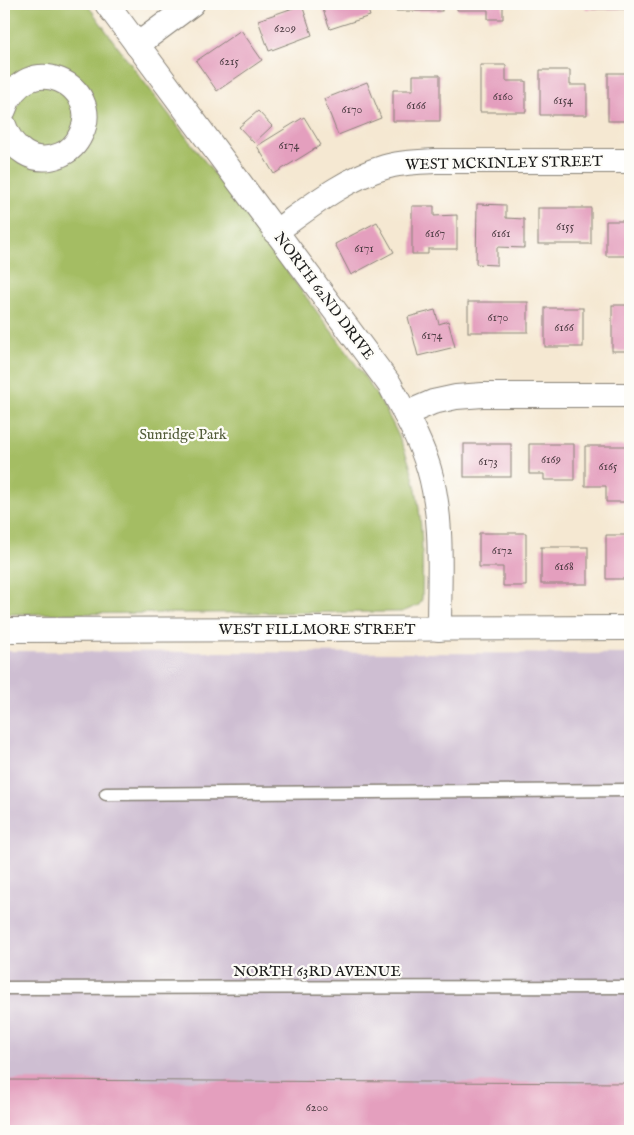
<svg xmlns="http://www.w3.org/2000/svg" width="634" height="1135" viewBox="0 0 634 1135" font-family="'IM FELL English',serif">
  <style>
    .industrial { fill: #cebed2 }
    .green { fill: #a4bd64; stroke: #606c40 }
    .building { fill: #e49fbe }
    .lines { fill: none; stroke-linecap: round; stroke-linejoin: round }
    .lane-casing { stroke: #888277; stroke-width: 15 }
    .street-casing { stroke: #888277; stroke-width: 26 }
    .lane { stroke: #fff; stroke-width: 12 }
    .street { stroke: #fff; stroke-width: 24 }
    .labels { text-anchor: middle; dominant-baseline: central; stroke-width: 4.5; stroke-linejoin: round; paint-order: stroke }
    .number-label { font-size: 12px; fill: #4e3d44 }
    .street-label { font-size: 15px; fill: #1c1c1c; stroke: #fdfcf7 }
    .park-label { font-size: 15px; fill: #525c39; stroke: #fdfcf7 }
  </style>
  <rect width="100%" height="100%" fill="#fdfcf7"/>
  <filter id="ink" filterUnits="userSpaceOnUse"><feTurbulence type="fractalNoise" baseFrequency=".02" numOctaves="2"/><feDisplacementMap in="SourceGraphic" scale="10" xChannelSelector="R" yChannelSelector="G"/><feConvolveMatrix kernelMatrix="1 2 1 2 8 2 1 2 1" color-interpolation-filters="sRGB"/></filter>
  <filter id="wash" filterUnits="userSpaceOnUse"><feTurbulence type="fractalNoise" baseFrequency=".0096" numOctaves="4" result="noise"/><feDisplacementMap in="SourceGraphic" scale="20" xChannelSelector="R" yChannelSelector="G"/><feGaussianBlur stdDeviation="1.12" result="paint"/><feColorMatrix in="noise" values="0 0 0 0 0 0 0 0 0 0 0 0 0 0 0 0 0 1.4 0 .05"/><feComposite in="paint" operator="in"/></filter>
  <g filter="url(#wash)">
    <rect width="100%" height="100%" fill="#f5e8d2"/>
    <polygon class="industrial" points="4,651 630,654 630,1131 4,1131"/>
    <path class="green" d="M4,4H87C123,56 162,105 200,155C237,203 273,252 309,301C344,349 385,397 406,454C423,499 423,551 422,599L419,605L402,612L4,614Z"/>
    <g id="blocks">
      <g class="building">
        <polygon points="321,4 366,4 370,16 330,29"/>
        <rect x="395" y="4" width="47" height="7"/>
        <polygon points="457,4 503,4 503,19 488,19 488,10 457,10"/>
        <rect x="585" y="4" width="45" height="5"/>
        <polygon points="302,5 312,35 269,51 258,20"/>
        <polygon points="241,30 262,60 217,91 196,61"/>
        <polygon points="480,65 506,65 506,81 526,81 526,112 480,112"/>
        <polygon points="540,70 570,70 570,85 587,85 587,115 540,115"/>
        <rect x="608" y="73" width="22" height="48"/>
        <polygon points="413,75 440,75 440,121 393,121 393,90 413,90"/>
        <polygon points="367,82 381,118 338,135 324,99"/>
        <polygon points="258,111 272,126 254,143 239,127"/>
        <polygon points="304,117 321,145 274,174 257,146"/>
        <polygon points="477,204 506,205 506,218 524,219 524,248 497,247 497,265 476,264"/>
        <polygon points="412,206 434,206 434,216 457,215 457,249 428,249 428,254 412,254"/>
        <rect x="538" y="208" width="53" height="36"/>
        <polygon points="626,209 630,209 630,256 606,256 606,221 626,221"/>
        <polygon points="377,222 394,252 351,275 335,244"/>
        <rect x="468" y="302" width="60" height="30"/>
        <rect x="612" y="305" width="18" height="46"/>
        <rect x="545" y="308" width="38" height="39"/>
        <polygon points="435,310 439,324 448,321 455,347 418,356 408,317"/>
        <rect x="464" y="444" width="47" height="33"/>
        <polygon points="529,444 574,444 574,480 544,480 544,474 529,474"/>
        <polygon points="585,446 630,446 630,502 606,502 606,486 585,486"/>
        <polygon points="479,533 526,533 526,586 503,586 503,567 479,567"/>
        <polygon points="606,535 628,535 628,547 630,547 630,579 606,579"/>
        <rect x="541" y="547" width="47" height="37"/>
        <polygon points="4,1080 630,1083 630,1131 4,1131"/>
      </g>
    </g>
  </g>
  <g filter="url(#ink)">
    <use href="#blocks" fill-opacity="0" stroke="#888277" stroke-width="1"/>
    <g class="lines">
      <defs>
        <g id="lane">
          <polyline points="106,794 630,790"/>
          <polyline points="4,988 630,987"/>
        </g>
        <g id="street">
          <path d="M107,4L390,385C404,412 420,439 429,469C444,520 439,576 439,629"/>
          <polyline points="137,45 192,4"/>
          <path d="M4,110C25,46 105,86 81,134C77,143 70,151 60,155C33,166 12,149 4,125"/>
          <path d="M275,232C310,207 344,179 385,167C401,162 418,162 435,161H630"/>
          <polyline points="405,414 433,402 456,397 483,395 630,395"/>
          <polyline points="4,630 630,628"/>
        </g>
      </defs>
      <use href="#lane" class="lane-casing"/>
      <use href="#street" class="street-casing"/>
      <use href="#lane" class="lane"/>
      <use href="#street" class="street"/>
    </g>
  </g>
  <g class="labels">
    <g class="number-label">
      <text x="285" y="28">6209</text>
      <text x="229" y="61">6215</text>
      <text x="503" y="96">6160</text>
      <text x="563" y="100">6154</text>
      <text x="416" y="105">6166</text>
      <text x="352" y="109">6170</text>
      <text x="289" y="145">6174</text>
      <text x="565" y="226">6155</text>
      <text x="435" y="233">6167</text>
      <text x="501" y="233">6161</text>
      <text x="364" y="248">6171</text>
      <text x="498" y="317">6170</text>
      <text x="564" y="327">6166</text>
      <text x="432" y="335">6174</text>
      <text x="551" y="459">6169</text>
      <text x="488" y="461">6173</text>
      <text x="608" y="466">6165</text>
      <text x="502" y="550">6172</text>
      <text x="564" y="566">6168</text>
      <text x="317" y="1107">6200</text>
    </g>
    <g class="street-label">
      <text transform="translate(504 163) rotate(-1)">WEST MCKINLEY STREET</text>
      <text transform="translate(324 296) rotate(53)">NORTH 62ND DRIVE</text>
      <text x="317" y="629">WEST FILLMORE STREET</text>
      <text x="317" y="971">NORTH 63RD AVENUE</text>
    </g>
    <g class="park-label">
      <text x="183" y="434">Sunridge Park</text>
    </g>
  </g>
  <rect width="634" height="1135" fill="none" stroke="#fdfcf7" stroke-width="20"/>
</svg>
